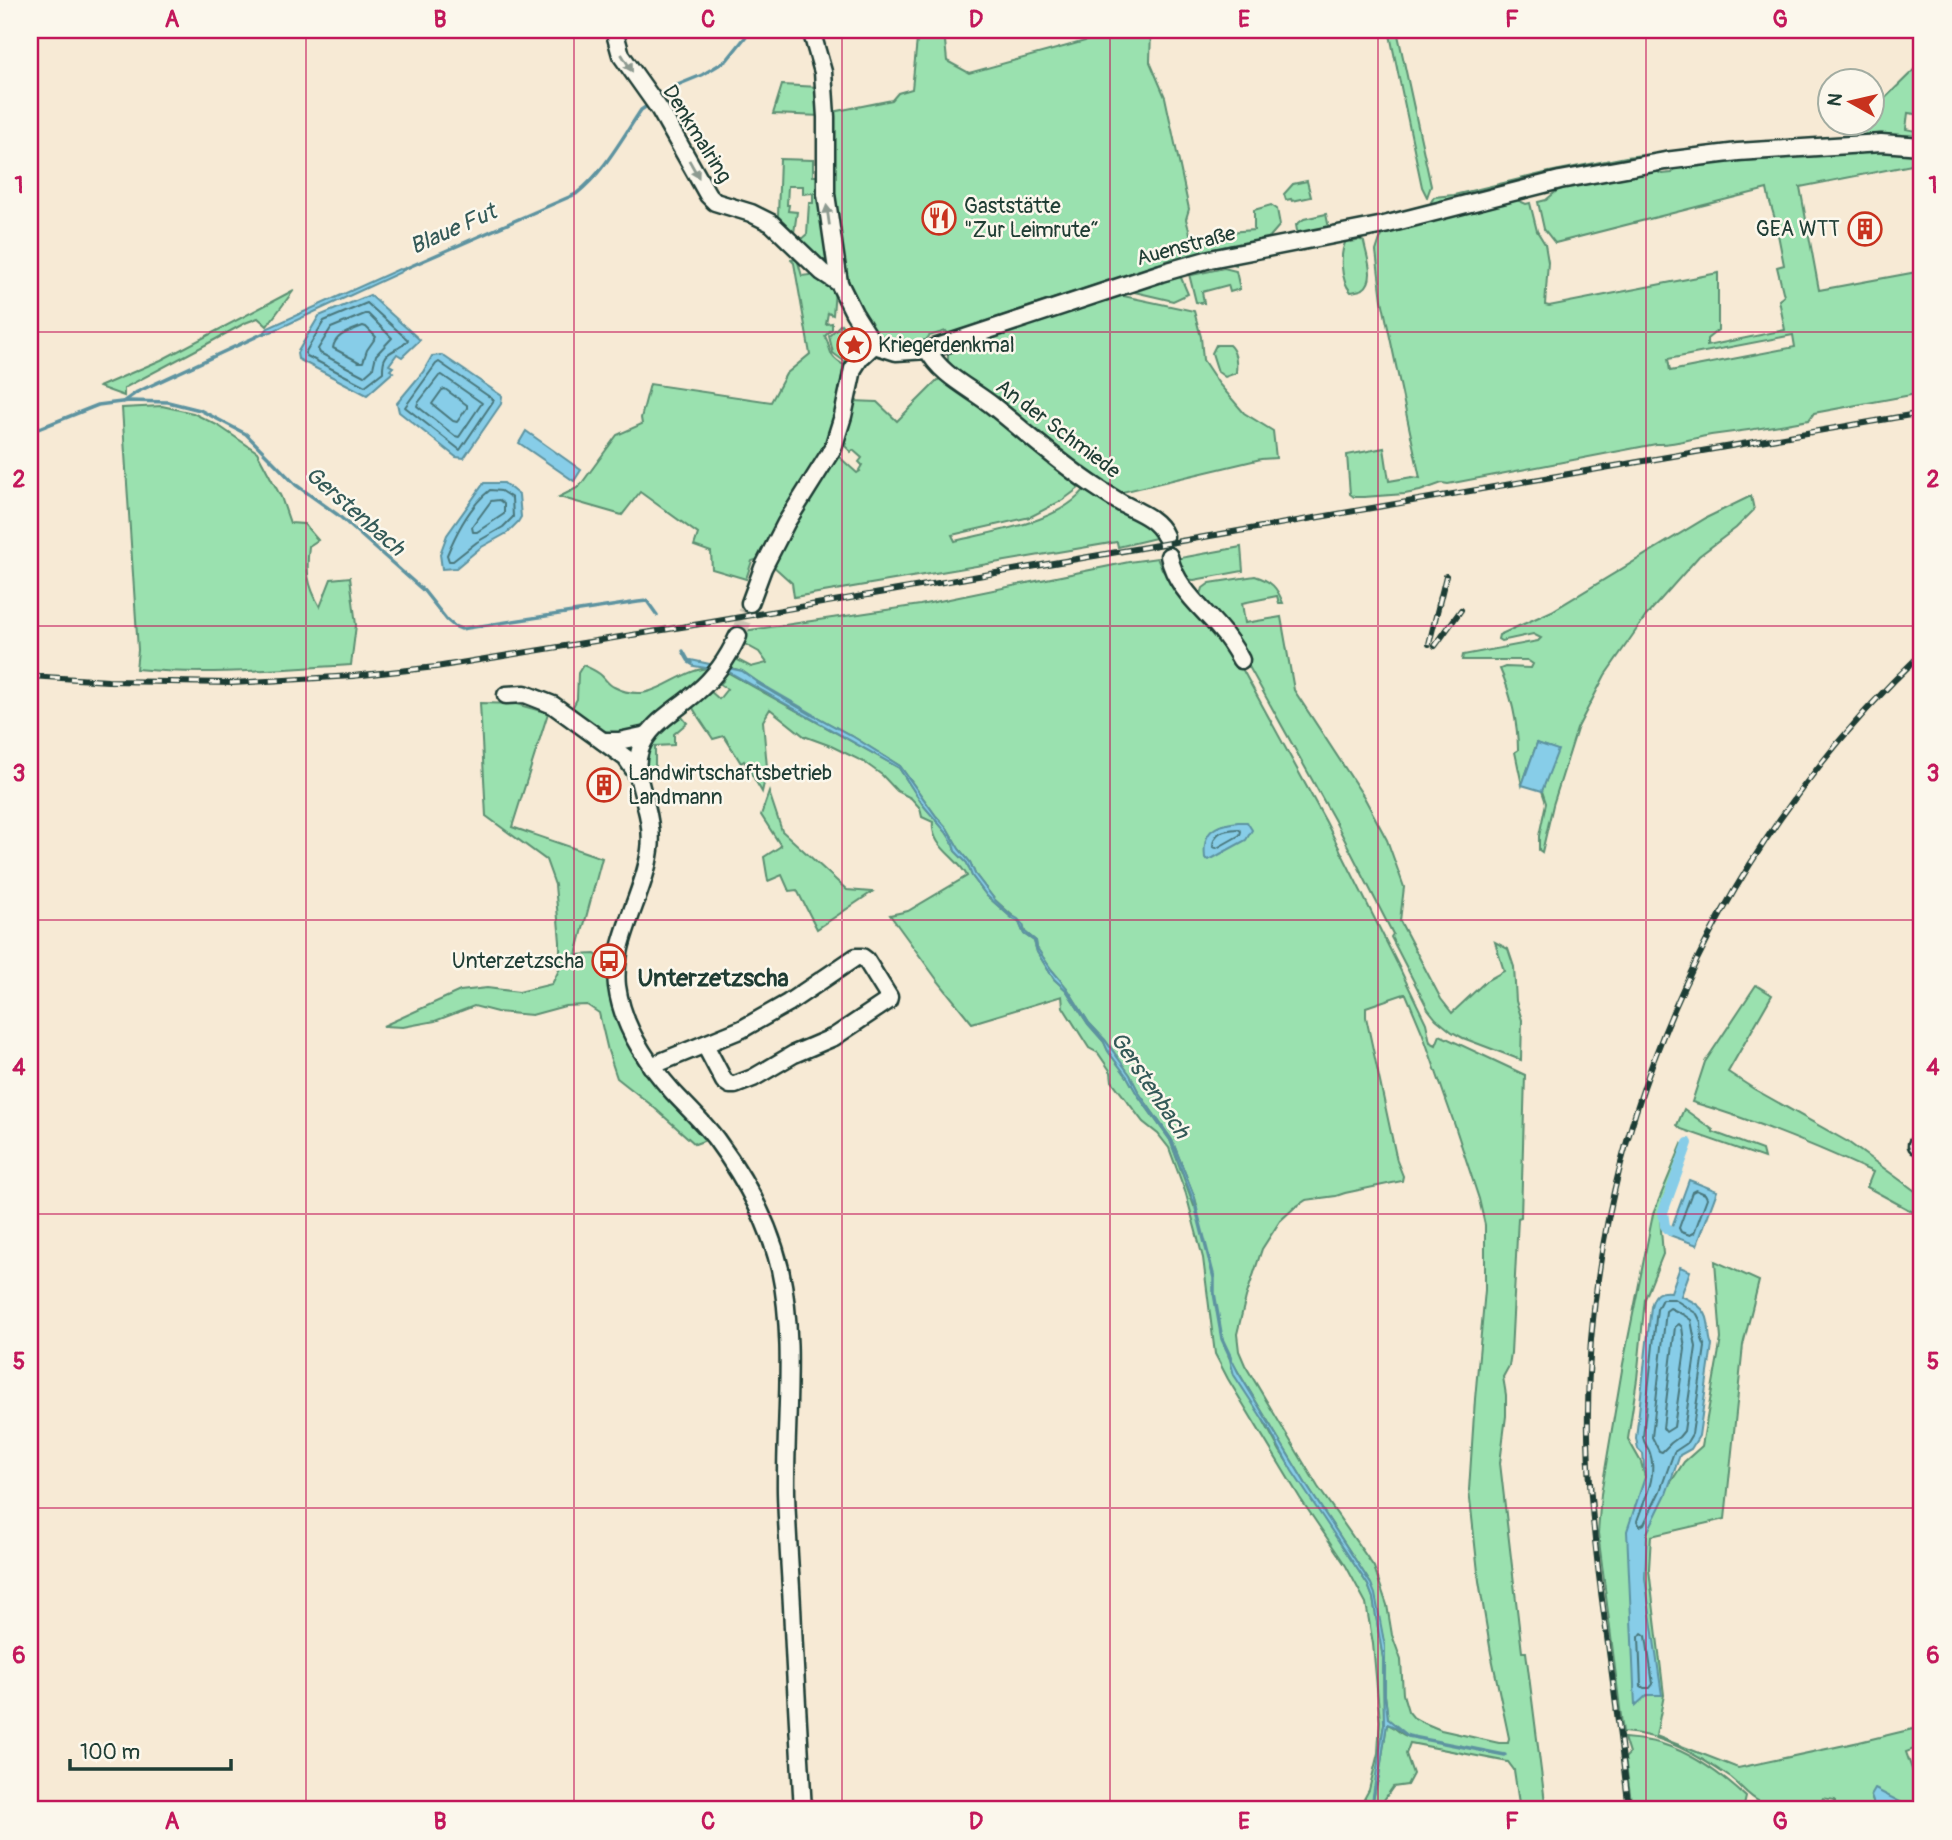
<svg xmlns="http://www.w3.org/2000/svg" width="1952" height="1840" viewBox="0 0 1952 1840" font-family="Pangolin,sans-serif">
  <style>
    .green { fill: #9ae1af; stroke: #5c8f72; stroke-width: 2; fill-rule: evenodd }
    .water { fill: #87cde8; stroke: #5d93a0; stroke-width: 2 }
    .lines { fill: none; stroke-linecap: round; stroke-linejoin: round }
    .shore { stroke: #49777c; stroke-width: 2 }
    .stream { stroke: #5d93a0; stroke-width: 3.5 }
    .canal { stroke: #87cde8; stroke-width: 10 }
    .minor-tunnel { stroke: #ccc7b5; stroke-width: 16; stroke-dasharray: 16 8; stroke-linecap: butt }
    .minor-casing { stroke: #1f3d34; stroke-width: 21 }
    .minor { stroke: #fbf7ec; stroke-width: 16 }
    .rail-casing { stroke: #1f3d34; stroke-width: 6 }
    .rail { stroke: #fbf7ec; stroke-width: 3.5; stroke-dasharray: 10; stroke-linecap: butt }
    .oneway { fill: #8d9a90 }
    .grid { fill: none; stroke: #c2185b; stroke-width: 2; stroke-opacity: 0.55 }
    .labels { text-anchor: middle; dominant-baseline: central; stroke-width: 5; stroke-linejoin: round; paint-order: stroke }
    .street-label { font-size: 21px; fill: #1f3d34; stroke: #fbf7ec }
    .poi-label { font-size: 21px; fill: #1f3d34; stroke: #fbf7ec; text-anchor: start }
    .water-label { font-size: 23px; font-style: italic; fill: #345a58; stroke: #fbf7ec }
    .quarter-label { font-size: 24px; font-weight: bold; fill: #1f3d34; stroke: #fbf7ec }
    .neatline { fill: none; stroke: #c2185b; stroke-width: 2.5 }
    .grid-label { font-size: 23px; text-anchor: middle; font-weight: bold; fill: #c2185b }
  </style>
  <rect width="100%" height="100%" fill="#f7ead5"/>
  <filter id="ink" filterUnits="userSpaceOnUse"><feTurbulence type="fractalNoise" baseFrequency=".0143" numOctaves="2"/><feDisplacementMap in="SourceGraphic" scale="14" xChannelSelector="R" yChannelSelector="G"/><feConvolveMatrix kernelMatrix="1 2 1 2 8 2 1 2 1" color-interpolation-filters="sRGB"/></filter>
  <g filter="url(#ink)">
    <g class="green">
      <path d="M918,30H948L945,41L947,61L969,73L1125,30H1151L1150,62L1165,97L1189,209L1186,219L1192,241L1214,233L1254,230V210L1271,205L1277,209L1280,225L1267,240L1235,248L1231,245L1193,256L1191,259L1178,263L1175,258C1100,286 1023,306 949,335L946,331L929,336L922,345L908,347L882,339L870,326L850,286L834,225L832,112L892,100L898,93L912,89Z"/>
      <polygon points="1389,30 1397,30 1431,186 1427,197 1422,187"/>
      <polygon points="1922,62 1922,115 1908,113 1906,129 1922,132 1922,141 1813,142 1433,205 1431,202 1434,197 1454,195 1549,172 1626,157 1736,144 1847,137 1858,123 1871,122 1872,111"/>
      <polygon points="782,85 819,87 821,116 773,114"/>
      <path d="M1883,151L1922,153V163L1800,187L1819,290L1922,271V393L1814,413L1809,420C1776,426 1743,431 1711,435C1692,438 1676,445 1656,444L1448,484L1442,483L1420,491L1405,494L1364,497H1354L1350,494L1347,455L1384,448L1389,481L1412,477L1420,478L1382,300L1376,251L1380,239L1387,230L1513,198L1526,204L1530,203L1537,231L1545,244L1548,262L1545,305L1549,306L1718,273V330L1707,339V346L1785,330L1779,300L1784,296L1777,267L1784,265L1775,219L1769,199L1767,189L1555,243L1544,229L1538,202L1546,200L1559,189L1656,171L1662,174L1672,173L1675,168L1686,165ZM1793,335L1795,347L1670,371L1668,359Z"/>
      <polygon points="780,159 813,160 813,176 821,176 831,258 819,262 800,240 807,234 809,203 813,203 813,193 803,194 803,186 788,186 787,205 789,205 788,211 797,212 794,233 778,216"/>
      <polygon points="1307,181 1311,197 1292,201 1291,199 1286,200 1284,194 1293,184"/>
      <polygon points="1326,214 1329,228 1302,234 1297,231 1296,225 1304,219"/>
      <path d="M1357,237L1364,242C1366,255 1377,280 1363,289C1359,291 1355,291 1351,292C1340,280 1339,252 1347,239L1349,238L1351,242L1357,241Z"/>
      <path d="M797,259L802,276L817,274L835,290L833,315L828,313L826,324L832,323V329L825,336C832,350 827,356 844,365L838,397L840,402L832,437L762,558L752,561L746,579L712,569L711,552L694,546L698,534L640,492L622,515L559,497L579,487L617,435L642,424L641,418L650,384L771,402L786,374L810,354L794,263L791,260Z"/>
      <polygon points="1227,260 1236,263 1236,265 1226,262 1192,272 1192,275 1224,268 1236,271 1240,289 1230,292 1228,285 1202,292 1204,303 1196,302 1189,274 1191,270"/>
      <polygon points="1179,273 1188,294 1173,301 1126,290"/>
      <polygon points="294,290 267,326 258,318 245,323 207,344 124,388 124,396 99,387 161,360"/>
      <polygon points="1114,294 1194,311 1201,337 1203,360 1219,384 1244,413 1273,431 1276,458 1261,459 1114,494 948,367 948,350"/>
      <path d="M841,324L846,330L856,327C864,342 864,344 853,359L850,356L845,362L833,353L829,336Z"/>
      <path d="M1216,345H1229C1237,352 1237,363 1236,373L1225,377L1218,372L1212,353Z"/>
      <path d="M943,375L1083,485L1063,500L1030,517L952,535L955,541C994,531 1063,522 1086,487L1142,519L1160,537L1118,547L1117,542L794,597L792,583L771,564L836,454L857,473L860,471L859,470L862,465L859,462L862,458L853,450L851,452L845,446L846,443L842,439L853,401L877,402L897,421Z"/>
      <path d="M162,406L193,413L219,426L257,452L281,497L290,523L304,524L318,540L309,546C306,572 307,584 320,607L331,579L350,577L356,625L351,665C280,669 208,676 136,669L138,650L122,408Z"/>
      <path d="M1751,496L1754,510L1736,528L1699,556L1646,616L1605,675L1577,729L1553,805L1542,852L1539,850V836L1546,803L1542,791L1557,750L1537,743L1522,785L1515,752L1518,750C1518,724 1511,693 1500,669L1505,667L1531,668L1533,664L1527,660H1462L1463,655L1538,641L1541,638L1533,634L1501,641L1498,639L1499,635L1552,611L1706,518Z"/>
      <polygon points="1241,547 1243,571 1194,580 1184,579 1175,559"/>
      <path d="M1157,558L1163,571L1218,635L1239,663L1326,822L1398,965L1426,1023L1430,1042L1436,1045L1440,1035L1525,1075L1521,1217L1518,1218L1511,1353L1509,1366L1503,1377L1506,1395V1416L1500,1463L1522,1652H1526L1546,1810H1520L1514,1770L1508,1762L1410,1743L1406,1754L1413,1774L1407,1785L1393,1787L1377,1810H1358L1369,1790L1378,1753L1380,1721L1373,1644L1366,1603L1346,1566L1300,1498L1228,1379L1215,1354L1203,1258L1186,1194L1169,1148L1158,1134L1143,1122L1112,1081L1111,1072L1098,1053L1089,1048L1063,1007L1062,996L972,1023L938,981L890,915L908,911L967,876C958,857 930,847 933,822L922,817L920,808L911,798L897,791L882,775L864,762L831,746L804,736L770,709L763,721L768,779H765L762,792L744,761L741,763L724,736L713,739C706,728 696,715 691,704L709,690L719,699L727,689L720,684L723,681L721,679L725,671L899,768L923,805L946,832L953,843L955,851L967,863L972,876L987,896L1013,919L1019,922L1024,934L1034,941L1037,952L1054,979L1066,990L1088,1024L1104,1042L1108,1051L1128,1078L1137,1094L1170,1140L1194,1206L1197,1205L1195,1198L1172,1140L1139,1093L1130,1075L1105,1040L1089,1023L1067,988L1051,969L1037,948L1036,941L1025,932L1023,925L995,900L975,874L970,862L959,849L947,828L936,816L900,766L852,736L775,694L742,671L728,667L734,658L751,667L767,663L759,652L743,643L742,638L744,631L920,605L1129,562ZM1404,994H1406L1422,1032L1453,1120L1479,1199L1485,1225V1290L1475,1399L1469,1490L1479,1581L1491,1653L1509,1738L1508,1743H1499L1441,1730L1422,1722L1413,1717L1408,1711L1403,1694L1401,1660L1392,1635L1387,1605L1374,1567L1318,1487L1245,1365L1239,1351L1237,1334L1246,1297L1262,1249L1280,1221L1294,1208L1306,1200L1336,1196L1345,1193L1402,1181L1403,1176L1397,1161L1366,1017V1007ZM1228,1355L1307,1486L1371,1584L1385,1647V1695L1388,1719L1407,1736C1399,1734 1395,1726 1387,1724L1379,1776L1373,1800L1384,1724L1383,1658L1373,1598L1368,1585L1280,1451Z"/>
      <path d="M1255,576C1271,581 1277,587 1283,603H1279L1277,596L1242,603L1245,623L1281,617L1294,690L1364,797L1387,840L1404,887L1400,921L1441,999L1452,1013L1486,981L1504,971L1495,942L1508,949L1514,967L1516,1001L1522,1020L1521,1060L1463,1038L1452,1032L1436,1019L1428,1009L1391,937L1393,934L1335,821L1237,645L1199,601L1203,588L1210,583Z"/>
      <path d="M583,665C589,668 597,671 602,676C606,680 609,685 614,687C655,708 675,668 712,668L644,730L606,737L569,714L577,699L578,673Z"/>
      <polygon points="480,703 516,704 548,713 512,827 602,858 576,955 595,954 603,960 618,1015 644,1066 666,1098 706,1140 695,1144 650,1104 617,1078 608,1051 599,1013 587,1005 565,1006 532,1015 497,1012 474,1006 435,1021 403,1027 383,1026 460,991 487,988 519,992 552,984 560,968 560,942 555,885 546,860 486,816"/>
      <path d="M681,716L687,723L674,734V745L655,746V769L645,771C645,762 645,755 647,747C651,737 671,717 681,716Z"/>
      <polygon points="769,792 782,831 847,890 872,892 817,929 797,890 789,891 782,875 768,881 764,857 781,846 761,815"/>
      <path d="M1756,985L1772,995L1728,1072L1754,1089L1848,1142L1922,1196V1217L1867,1187L1873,1172C1814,1145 1754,1120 1692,1102L1705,1062Z"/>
      <polygon points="1684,1109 1713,1130 1713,1132 1762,1150 1764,1158 1681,1129 1677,1125"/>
      <path d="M1682,1144L1684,1147L1663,1200L1660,1218L1663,1254L1645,1299L1637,1379L1628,1439L1641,1462L1645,1477L1671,1482L1684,1462L1702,1446L1721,1339L1715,1261L1759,1281L1743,1345L1725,1519L1651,1536L1649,1569L1664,1695L1656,1736L1738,1768L1859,1742L1917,1728L1922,1746L1906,1752L1919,1789L1922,1794V1810H1911L1908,1806L1871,1797L1876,1810L1838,1809L1835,1807V1800L1823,1798L1818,1809C1799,1808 1778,1810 1760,1802C1749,1797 1741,1786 1731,1778C1699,1756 1663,1734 1623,1732L1598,1533L1601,1494L1623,1364L1653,1214Z"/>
      <path d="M1624,1738C1637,1739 1650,1740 1662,1744C1694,1754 1722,1775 1746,1797L1743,1810H1643L1642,1799L1639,1800L1640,1807L1632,1808L1625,1758L1629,1754Z"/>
    </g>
    <g class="water">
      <polygon points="399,269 403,270 401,272 271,332 263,334 268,328"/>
      <polygon points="370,295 420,340 402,357 397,354 389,365 393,367 390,370 393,372 367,395 298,359 297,353 319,316"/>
      <polygon points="442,355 502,396 501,404 464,458 456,457 399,412 397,403 423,372 432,356"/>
      <polygon points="526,431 581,470 574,481 519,443"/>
      <polygon points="484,483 504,483 519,495 521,517 518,522 507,533 480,548 456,568 442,569 440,554 447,535"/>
      <polygon points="691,660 742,671 775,694 852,736 900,766 936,816 947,828 959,849 970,862 975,874 995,900 1011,915 1018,919 1023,925 1025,932 1036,941 1037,948 1051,969 1067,988 1089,1023 1105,1040 1130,1075 1139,1093 1172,1140 1195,1198 1197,1210 1170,1140 1137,1094 1128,1078 1108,1051 1104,1042 1088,1024 1066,990 1054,979 1037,952 1034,941 1024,934 1019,922 1013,919 987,896 972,876 967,863 955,851 953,843 946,832 923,805 899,768 729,672 694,666 689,663"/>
      <polygon points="1537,743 1558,750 1542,791 1522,785"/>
      <path d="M1238,822H1247L1252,830L1246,840L1213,858L1208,860L1205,858C1202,831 1214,825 1238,822Z"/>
      <polygon points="1689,1180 1717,1191 1697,1245 1669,1235"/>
      <path d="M1680,1267L1690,1271L1681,1296C1693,1301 1706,1308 1708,1322C1710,1331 1708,1337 1712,1345L1699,1436L1691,1449L1680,1455L1666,1494L1647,1533L1645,1578L1662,1695H1647L1635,1706L1627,1531L1645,1477L1643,1454L1638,1449L1636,1438L1651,1307C1654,1294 1657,1291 1671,1292Z"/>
      <path d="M1228,1352L1238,1372L1307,1486L1371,1584L1375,1594L1385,1647V1695L1388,1719L1410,1737C1401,1734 1396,1725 1387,1724L1379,1776L1372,1802L1384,1724L1383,1658L1373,1598L1368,1585L1292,1471L1268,1427L1234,1375Z"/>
      <polygon points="1875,1789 1908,1806 1911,1810 1876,1810 1871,1796"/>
    </g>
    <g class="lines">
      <g class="shore">
        <path d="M367,303L408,340C397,354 382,347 383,372L365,386L307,356L305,353L324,321Z"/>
        <polygon points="365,314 368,314 392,338 376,355 373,368 364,376 320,353 318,349 331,328"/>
        <path d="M363,326L366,327L376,337L367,350L363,362H359L333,348C335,334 351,331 363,326Z"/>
        <polygon points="439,362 494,400 460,450 405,407 436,364"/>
        <polygon points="442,375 482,403 459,437 455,436 417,406 418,403 439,376"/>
        <polygon points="445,389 467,405 467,408 457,422 453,421 432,404 442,390"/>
        <path d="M490,490L501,491L512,498L513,517L503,527L477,542L453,561H449L447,555C456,533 471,505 490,490Z"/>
        <polygon points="499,500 504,504 504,514 477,532 473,532 472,527 491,501"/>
        <path d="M1238,829L1241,831L1240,835L1217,848L1213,847C1213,831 1225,830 1238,829Z"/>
        <polygon points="1696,1190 1705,1194 1707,1198 1694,1233 1690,1235 1681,1232 1679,1228 1692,1192"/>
        <path d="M1662,1299H1674L1697,1314L1701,1322L1702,1339L1705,1347L1692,1434L1686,1444L1674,1452L1660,1491L1644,1524L1640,1526L1637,1521C1644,1500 1658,1476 1650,1453C1648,1447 1644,1444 1643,1437L1657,1309Z"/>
        <polygon points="1670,1308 1684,1315 1691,1320 1696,1347 1684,1431 1679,1437 1671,1443 1662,1452 1659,1451 1652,1437 1666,1311"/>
        <polygon points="1679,1324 1682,1327 1685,1349 1674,1427 1666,1432 1663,1428 1675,1327"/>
        <polygon points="1642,1633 1646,1636 1653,1684 1650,1688 1644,1688 1641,1686 1639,1637"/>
      </g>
      <g class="stream">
        <polyline points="659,98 675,86 702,75 727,60 751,30"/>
        <path d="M402,270L576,194C604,172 621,140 641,110L650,104"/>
        <polyline points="123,402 137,392 264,333"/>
        <polyline points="30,432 98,405 129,401 168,402 200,410 246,434 296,485 338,515 424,591 447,620 454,626 461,629 638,602 647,601 657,615"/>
        <polyline points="683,651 688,660 692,663"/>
        <polyline points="758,683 815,716"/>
        <polyline points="1196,1208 1214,1278 1214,1293 1222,1339 1230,1356"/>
        <polyline points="1408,1736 1505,1755"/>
        <polyline points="1366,1810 1373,1800"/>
      </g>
      <polyline class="canal" points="1670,1231 1665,1226 1663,1212 1688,1143"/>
      <polyline class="minor-tunnel" points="738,636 750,603"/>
      <defs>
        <g id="minor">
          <polyline points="614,30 621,55 660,110 708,195 715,202 751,213 771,223 822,272 839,283"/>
          <polyline points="811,30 823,72 826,117 826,194 839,283 854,313 874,345"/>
          <polyline points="874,345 896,352 928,350 1161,273 1210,259 1384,225 1560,180 1665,161 1738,152 1881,143 1922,146"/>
          <path d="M928,350C940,375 972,389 993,406C1027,433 1059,463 1096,487C1105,493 1114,499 1123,504C1139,512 1158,519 1165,536"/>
          <path d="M1169,556C1175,586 1200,606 1219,628C1228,638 1235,649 1241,660"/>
          <polyline points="750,603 763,568 786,523 833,448 843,416 853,369 860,358 874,345"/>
          <path d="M738,636C728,658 715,677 697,692C677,710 648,724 640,750C633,770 642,788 646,806C650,821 652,835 650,850C644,896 612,941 617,986C622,1025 647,1063 673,1092C687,1107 703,1122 716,1139C744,1177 769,1222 780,1269C796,1343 785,1417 786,1492C787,1530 790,1568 792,1606C795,1674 799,1742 803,1810"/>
          <polyline points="506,695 525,694 553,705 626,758 637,774"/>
          <polyline points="603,741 619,741 647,735"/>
          <polyline points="651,1066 742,1029 788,1003 856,957 862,957 866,960 889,997 888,1001 834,1037 794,1054 753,1078 735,1085 730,1085 724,1081 705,1045"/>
          <polyline points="1917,1145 1922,1142"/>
        </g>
      </defs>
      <use href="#minor" class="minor-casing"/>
      <use href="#minor" class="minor"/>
      <defs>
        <g id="rail">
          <polyline points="1429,644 1446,576"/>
          <polyline points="1435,646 1461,610"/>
          <polyline points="30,676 108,681 232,683 353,676 436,667 706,623 1922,413"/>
          <path d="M1629,1810C1622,1750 1614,1690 1606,1629C1597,1565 1589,1500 1588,1435C1583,1142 1711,854 1922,653"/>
        </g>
      </defs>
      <use href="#rail" class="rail-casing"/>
      <use href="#rail" class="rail"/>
    </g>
    <defs><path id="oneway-solid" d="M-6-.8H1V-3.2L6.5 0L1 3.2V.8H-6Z" transform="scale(1.75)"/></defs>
    <g class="oneway">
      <use href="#oneway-solid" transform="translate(627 63) rotate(58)"/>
      <use href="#oneway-solid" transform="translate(694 169) rotate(61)"/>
      <use href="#oneway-solid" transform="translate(828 215) rotate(-98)"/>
    </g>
  </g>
  <path class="grid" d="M306,30V1810M574,30V1810M842,30V1810M1110,30V1810M1378,30V1810M1646,30V1810M30,332H1922M30,626H1922M30,920H1922M30,1214H1922M30,1508H1922"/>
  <defs>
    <symbol id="restaurant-ring" viewBox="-11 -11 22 22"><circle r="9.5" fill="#fbf7ec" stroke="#c8321e" stroke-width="1.5"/><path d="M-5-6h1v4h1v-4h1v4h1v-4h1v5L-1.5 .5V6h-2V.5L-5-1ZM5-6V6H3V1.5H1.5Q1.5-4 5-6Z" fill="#c8321e"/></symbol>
    <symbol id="building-ring" viewBox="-11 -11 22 22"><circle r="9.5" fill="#fbf7ec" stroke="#c8321e" stroke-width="1.5"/><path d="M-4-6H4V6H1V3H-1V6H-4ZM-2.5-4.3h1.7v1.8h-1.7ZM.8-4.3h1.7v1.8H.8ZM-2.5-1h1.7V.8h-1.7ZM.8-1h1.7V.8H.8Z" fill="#c8321e"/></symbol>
    <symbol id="sight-ring" viewBox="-11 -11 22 22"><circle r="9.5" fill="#fbf7ec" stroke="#c8321e" stroke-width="1.5"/><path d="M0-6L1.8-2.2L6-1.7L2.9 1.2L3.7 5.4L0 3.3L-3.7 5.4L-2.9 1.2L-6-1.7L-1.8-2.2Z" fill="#c8321e"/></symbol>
    <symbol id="bus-ring" viewBox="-11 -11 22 22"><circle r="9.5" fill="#fbf7ec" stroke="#c8321e" stroke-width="1.5"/><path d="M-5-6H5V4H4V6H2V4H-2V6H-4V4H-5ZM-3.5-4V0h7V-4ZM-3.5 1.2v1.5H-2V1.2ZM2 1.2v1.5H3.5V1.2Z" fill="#c8321e"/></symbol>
  </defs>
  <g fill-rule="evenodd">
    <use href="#restaurant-ring" x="920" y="199" width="38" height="38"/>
    <use href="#building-ring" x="1846" y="210" width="38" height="38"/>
    <use href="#sight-ring" x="835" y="326" width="38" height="38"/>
    <use href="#building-ring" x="585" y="766" width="38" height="38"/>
    <use href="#bus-ring" x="590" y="942" width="38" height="38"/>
  </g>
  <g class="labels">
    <g class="street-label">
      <text transform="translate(697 134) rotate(58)">Denkmalring</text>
      <text transform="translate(1186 246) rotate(-15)">Auenstraße</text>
      <text transform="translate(1058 429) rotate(37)">An der Schmiede</text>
    </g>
    <g class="poi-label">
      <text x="964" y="206">Gaststätte<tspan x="964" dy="24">"Zur Leimrute“</tspan></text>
      <text x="1840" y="229" text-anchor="end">GEA WTT</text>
      <text x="878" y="345">Kriegerdenkmal</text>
      <text x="628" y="773">Landwirtschaftsbetrieb<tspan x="628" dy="24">Landmann</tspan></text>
      <text x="584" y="961" text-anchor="end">Unterzetzscha</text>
    </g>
    <g class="water-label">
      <text transform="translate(453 229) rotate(-24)">Blaue Fut</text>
      <text transform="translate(355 511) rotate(41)">Gerstenbach</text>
      <text transform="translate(1150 1085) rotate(56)">Gerstenbach</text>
    </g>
    <g class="quarter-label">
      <text x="713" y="978">Unterzetzscha</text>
    </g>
  </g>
  <rect width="1952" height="1840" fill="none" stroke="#fbf7ec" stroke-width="77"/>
  <g transform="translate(1851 102) rotate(278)"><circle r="33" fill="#fbf7ec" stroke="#a3ada2" stroke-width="2"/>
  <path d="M0-5L12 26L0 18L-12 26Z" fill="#c8321e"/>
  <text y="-10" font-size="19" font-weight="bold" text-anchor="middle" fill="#1f3d34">N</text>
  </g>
  <path d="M70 1759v10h161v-10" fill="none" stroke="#1f3d34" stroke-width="3.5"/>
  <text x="80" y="1759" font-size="21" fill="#1f3d34" stroke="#fbf7ec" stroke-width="5" paint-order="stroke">100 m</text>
  <rect x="38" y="38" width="1875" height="1763" class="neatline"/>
  <g class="grid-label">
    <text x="172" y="27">A</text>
    <text x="440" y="27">B</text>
    <text x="708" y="27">C</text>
    <text x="976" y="27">D</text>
    <text x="1244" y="27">E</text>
    <text x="1512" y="27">F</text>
    <text x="1780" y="27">G</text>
    <text x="19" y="193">1</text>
    <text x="1933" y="193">1</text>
    <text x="19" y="487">2</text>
    <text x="1933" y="487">2</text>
    <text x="19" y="781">3</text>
    <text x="1933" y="781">3</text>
    <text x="19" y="1075">4</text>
    <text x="1933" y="1075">4</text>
    <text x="19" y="1369">5</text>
    <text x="1933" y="1369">5</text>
    <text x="19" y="1663">6</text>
    <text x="1933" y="1663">6</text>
    <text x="172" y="1829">A</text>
    <text x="440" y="1829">B</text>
    <text x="708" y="1829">C</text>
    <text x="976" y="1829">D</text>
    <text x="1244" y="1829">E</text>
    <text x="1512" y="1829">F</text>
    <text x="1780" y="1829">G</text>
  </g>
</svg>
